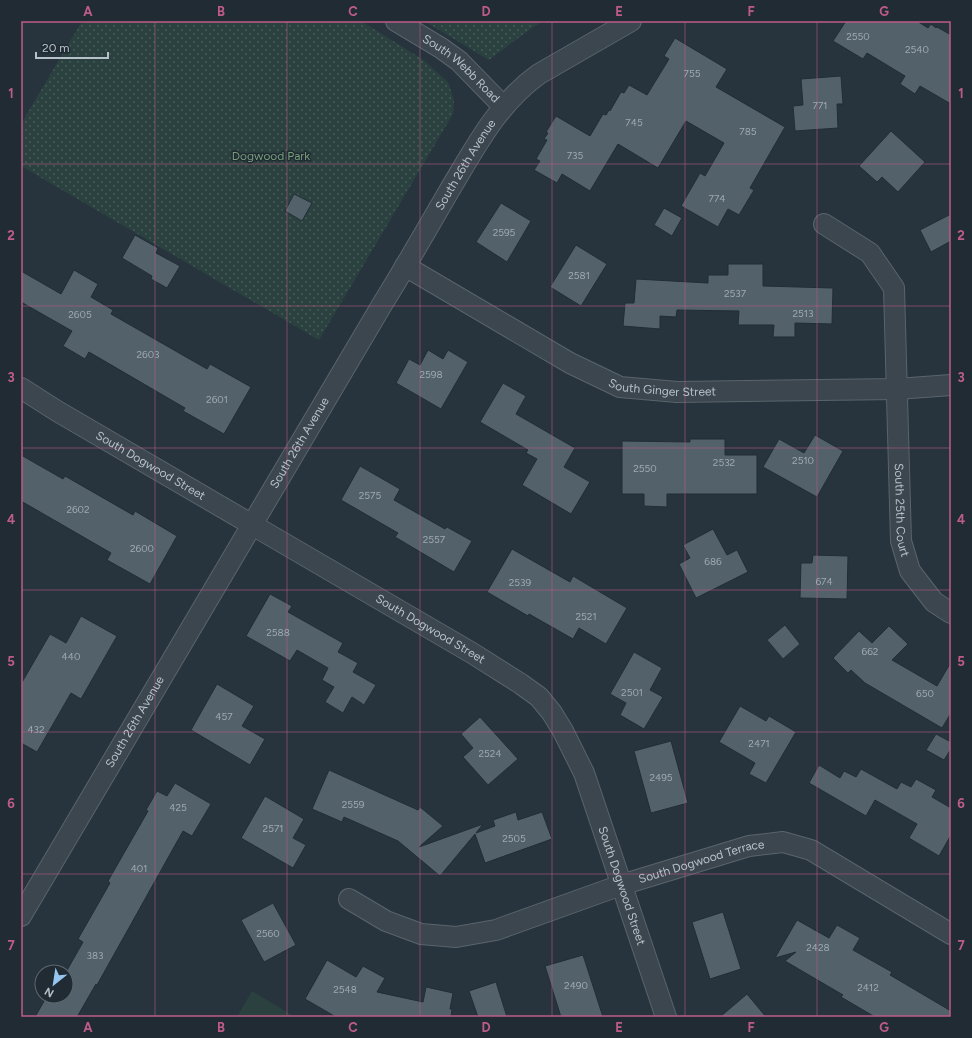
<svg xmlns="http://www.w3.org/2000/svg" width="972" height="1038" viewBox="0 0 972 1038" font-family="Figtree,sans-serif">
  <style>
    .grass { fill: #2a413f }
    .park { fill: url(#park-dots) }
    .building { fill: #53616b; stroke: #222d35 }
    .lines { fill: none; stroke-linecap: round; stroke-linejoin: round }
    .minor-casing { stroke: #59646c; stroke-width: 22 }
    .minor { stroke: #3b464e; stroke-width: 20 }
    .grid { fill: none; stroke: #be5c87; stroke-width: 1; stroke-opacity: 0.55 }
    .labels { text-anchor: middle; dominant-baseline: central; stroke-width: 3; stroke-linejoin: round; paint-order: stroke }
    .number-label { font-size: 10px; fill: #9ea9b2 }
    .street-label { font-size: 12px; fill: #b7c1c9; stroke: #202b33 }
    .park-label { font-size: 12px; fill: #779d7b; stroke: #202b33 }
    .neatline { fill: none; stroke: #be5c87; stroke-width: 1.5 }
    .grid-label { font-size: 13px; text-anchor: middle; font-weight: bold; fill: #be5c87 }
  </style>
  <defs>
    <pattern id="park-dots" width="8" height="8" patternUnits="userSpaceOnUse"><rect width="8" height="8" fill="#2a413f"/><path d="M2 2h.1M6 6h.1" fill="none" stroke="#475b59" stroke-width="1.8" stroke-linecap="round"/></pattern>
  </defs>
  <rect width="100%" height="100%" fill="#27343e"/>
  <polygon class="grass" points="252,991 295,1017 237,1017"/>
  <g class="park">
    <polygon points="82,21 361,21 422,59 448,82 454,100 453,114 319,340 21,166 21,124"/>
    <polygon points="424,21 543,21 529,30 489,60"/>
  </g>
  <g class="building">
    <polygon points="846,21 917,21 928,28 931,24 936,28 937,27 951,35 951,104 920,86 915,94 900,84 905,76 867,53 863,59 833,41"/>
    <polygon points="675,38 727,69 716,87 785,127 750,188 754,190 739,215 728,209 718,227 681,206 700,173 705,176 724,143 686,121 658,168 618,144 590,191 562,174 557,183 534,170 540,161 536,159 547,140 544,139 548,133 546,132 556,116 590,136 603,114 606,115 609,110 610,111 621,92 624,93 629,85 647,95 669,59 664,56"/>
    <polygon points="841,76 843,104 837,104 838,128 795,131 793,106 803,105 801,79"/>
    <polygon points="891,131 925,162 898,192 882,177 877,182 859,166"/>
    <polygon points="294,194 312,203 302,221 285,211"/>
    <polygon points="501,203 531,221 507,262 476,242"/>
    <polygon points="664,208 682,218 672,236 654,225"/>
    <polygon points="951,214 951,241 931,252 920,230"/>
    <polygon points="135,235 158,248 156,253 180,266 167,288 151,279 152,276 122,258"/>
    <polygon points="576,245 607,264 581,306 550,287"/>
    <polygon points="728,264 763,264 763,286 833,288 832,324 795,323 795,337 773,337 774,325 738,325 739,311 677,310 676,317 660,316 660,329 623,326 625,303 634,303 636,279 708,283 708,275 728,275"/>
    <polygon points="74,270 98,284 91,297 113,310 111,314 207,369 210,364 251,387 224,434 183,411 185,408 89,352 85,359 63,346 72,331 21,302 21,271 61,294"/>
    <polygon points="428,350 443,359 448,350 468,362 441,409 396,383 409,359 420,365"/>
    <polygon points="503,383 526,396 516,414 575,448 564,467 590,482 571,514 522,485 537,459 526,453 528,450 480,422"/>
    <polygon points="815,435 843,451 817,497 763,467 779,439 804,453"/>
    <polygon points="690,439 725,439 725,455 757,455 757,494 667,494 667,507 644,506 644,494 622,494 622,441 690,442"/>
    <polygon points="21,455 63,479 65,476 133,515 135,511 177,536 150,584 107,560 111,553 21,501"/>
    <polygon points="360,466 400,489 394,500 445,529 447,527 472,541 454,572 395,537 398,533 341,500"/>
    <polygon points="713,529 727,555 737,550 748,572 696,598 679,564 690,558 683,545"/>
    <polygon points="512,549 570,582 573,576 627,608 606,644 579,628 573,639 529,614 528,616 487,592"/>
    <polygon points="813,555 848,556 847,599 800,598 801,563 812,563"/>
    <polygon points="270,594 292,606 288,612 343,643 338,652 358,663 353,672 376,685 364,705 352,697 343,713 325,702 334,687 322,680 328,668 297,650 290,661 246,636"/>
    <polygon points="81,616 117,636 81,699 71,693 37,752 21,743 21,684 50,634 66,643"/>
    <polygon points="785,625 800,644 783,659 767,640"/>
    <polygon points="889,626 908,644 892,660 937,686 951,662 951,713 942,728 865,683 851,670 848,673 833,658 859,631 872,643"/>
    <polygon points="634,652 662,668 650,690 663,697 644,729 620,715 626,703 610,694"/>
    <polygon points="217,684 254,706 242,726 265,739 250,765 191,730"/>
    <polygon points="740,706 766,721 769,716 796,732 766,783 749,774 755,763 719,742"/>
    <polygon points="480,717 518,759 488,785 463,757 473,748 461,734"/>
    <polygon points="936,734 951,742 951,749 944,760 926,750"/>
    <polygon points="671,741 688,803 651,813 634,751"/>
    <polygon points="819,765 840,778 844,771 856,777 861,769 897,789 901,782 911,787 916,779 936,790 932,797 951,808 951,835 939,856 909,838 917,824 875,800 866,816 809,783"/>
    <polygon points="329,770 418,810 420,807 443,826 419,847 483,824 476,833 495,826 493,820 516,812 518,820 542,812 552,839 485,863 475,834 440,876 398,841 344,817 342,822 312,809"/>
    <polygon points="175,783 211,804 192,836 183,831 97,985 96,984 77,1017 35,1017 47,996 66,996 66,972 83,942 78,939 110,883 108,881 148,811 146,810 157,791 167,796"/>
    <polygon points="265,796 304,819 293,838 306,845 293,868 241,838"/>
    <polygon points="273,903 296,945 264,962 241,920"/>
    <polygon points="723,912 741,969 710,979 692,922"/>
    <polygon points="797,920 829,938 837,925 860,938 853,950 892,972 890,975 951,1011 951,1017 875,1017 841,997 843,995 785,961 796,952 775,958"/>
    <polygon points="583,955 603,1017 561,1017 545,966"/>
    <polygon points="327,960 356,977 363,966 385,978 377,992 423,1002 426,987 453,993 450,1009 452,1009 451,1017 336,1017 305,999"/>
    <polygon points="496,982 507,1017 478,1017 469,991"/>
    <polygon points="747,994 766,1017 720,1017"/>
  </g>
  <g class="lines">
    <defs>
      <g id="minor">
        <path id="s1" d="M396,21L441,48L459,61L503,106"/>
        <path id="s2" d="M824,224L870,253L894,288L901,541L910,571L934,602L951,613"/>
        <path id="s3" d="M405,266L570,363L620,387L677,392L897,389L951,385"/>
        <path id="s4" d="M21,388L57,411L472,653L521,684L539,697L552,713L563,731L584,773L666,1017"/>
        <path id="s5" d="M349,899L386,921L421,934L456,937L496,930L621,885L749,846L783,842L811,850L951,934"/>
        <path id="s6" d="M21,916C141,711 261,506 383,303C406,266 427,229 449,191C475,148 497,104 539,74L631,21"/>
      </g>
    </defs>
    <use href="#minor" class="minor-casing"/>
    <use href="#minor" class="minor"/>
  </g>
  <path class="grid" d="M155,21V1017M287,21V1017M420,21V1017M552,21V1017M685,21V1017M817,21V1017M21,164H951M21,306H951M21,448H951M21,590H951M21,732H951M21,874H951"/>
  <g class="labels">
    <g class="number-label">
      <text x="858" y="36">2550</text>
      <text x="917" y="49">2540</text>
      <text x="692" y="73">755</text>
      <text x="820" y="105">771</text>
      <text x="634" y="122">745</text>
      <text x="748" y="131">785</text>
      <text x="575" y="155">735</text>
      <text x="717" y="198">774</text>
      <text x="504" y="232">2595</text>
      <text x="579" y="275">2581</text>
      <text x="735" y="293">2537</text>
      <text x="803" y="313">2513</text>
      <text x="80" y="314">2605</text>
      <text x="148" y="354">2603</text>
      <text x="431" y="374">2598</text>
      <text x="217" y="399">2601</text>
      <text x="803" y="460">2510</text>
      <text x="724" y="462">2532</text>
      <text x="645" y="468">2550</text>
      <text x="370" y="495">2575</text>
      <text x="78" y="509">2602</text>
      <text x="434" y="539">2557</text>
      <text x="142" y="548">2600</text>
      <text x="713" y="561">686</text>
      <text x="824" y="581">674</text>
      <text x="520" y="582">2539</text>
      <text x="586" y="616">2521</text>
      <text x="278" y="632">2588</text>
      <text x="870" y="651">662</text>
      <text x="71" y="656">440</text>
      <text x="632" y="692">2501</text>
      <text x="925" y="693">650</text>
      <text x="224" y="716">457</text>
      <text x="36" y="729">432</text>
      <text x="759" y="743">2471</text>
      <text x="490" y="753">2524</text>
      <text x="661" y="777">2495</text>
      <text x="353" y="804">2559</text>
      <text x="178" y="807">425</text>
      <text x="273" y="828">2571</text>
      <text x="514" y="838">2505</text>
      <text x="139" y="868">401</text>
      <text x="268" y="933">2560</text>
      <text x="818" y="947">2428</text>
      <text x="95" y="955">383</text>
      <text x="576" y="985">2490</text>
      <text x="868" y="987">2412</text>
      <text x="345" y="989">2548</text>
    </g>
    <g class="street-label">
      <text stroke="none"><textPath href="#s1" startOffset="81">South Webb Road</textPath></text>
      <text stroke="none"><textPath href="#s6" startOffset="873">South 26th Avenue</textPath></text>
      <text stroke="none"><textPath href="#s3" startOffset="289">South Ginger Street</textPath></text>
      <text stroke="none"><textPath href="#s6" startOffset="549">South 26th Avenue</textPath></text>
      <text stroke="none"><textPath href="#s4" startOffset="151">South Dogwood Street</textPath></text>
      <text stroke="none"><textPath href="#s2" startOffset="319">South 25th Court</textPath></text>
      <text stroke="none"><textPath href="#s4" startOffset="475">South Dogwood Street</textPath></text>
      <text stroke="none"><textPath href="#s6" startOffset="225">South 26th Avenue</textPath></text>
      <text stroke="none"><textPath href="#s5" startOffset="373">South Dogwood Terrace</textPath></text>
      <text stroke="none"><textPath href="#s4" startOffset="811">South Dogwood Street</textPath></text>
    </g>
    <g class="park-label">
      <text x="271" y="156">Dogwood Park</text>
    </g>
  </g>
  <rect width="972" height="1038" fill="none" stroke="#202b33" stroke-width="44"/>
  <g transform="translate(54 984) rotate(210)"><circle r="19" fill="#202b33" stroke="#5c676f"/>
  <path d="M0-3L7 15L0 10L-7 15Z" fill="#95c6f0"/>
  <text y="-6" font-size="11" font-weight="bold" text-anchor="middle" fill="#b7c1c9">N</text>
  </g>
  <path d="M36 52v6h72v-6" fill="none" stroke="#b7c1c9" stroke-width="2"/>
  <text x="42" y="52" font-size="12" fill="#b7c1c9" stroke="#202b33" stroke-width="3" paint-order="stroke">20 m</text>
  <rect x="22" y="22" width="928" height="994" class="neatline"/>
  <g class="grid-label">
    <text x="88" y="16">A</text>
    <text x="221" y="16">B</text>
    <text x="353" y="16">C</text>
    <text x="486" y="16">D</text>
    <text x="619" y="16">E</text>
    <text x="751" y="16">F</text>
    <text x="884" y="16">G</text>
    <text x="11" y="98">1</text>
    <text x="961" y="98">1</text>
    <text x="11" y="240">2</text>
    <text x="961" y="240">2</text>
    <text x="11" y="382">3</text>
    <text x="961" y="382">3</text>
    <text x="11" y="524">4</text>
    <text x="961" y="524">4</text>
    <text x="11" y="666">5</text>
    <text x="961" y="666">5</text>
    <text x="11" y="808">6</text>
    <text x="961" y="808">6</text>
    <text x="11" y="950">7</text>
    <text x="961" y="950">7</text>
    <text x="88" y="1032">A</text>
    <text x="221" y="1032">B</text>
    <text x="353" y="1032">C</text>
    <text x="486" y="1032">D</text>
    <text x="619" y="1032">E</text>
    <text x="751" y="1032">F</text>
    <text x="884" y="1032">G</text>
  </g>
</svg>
